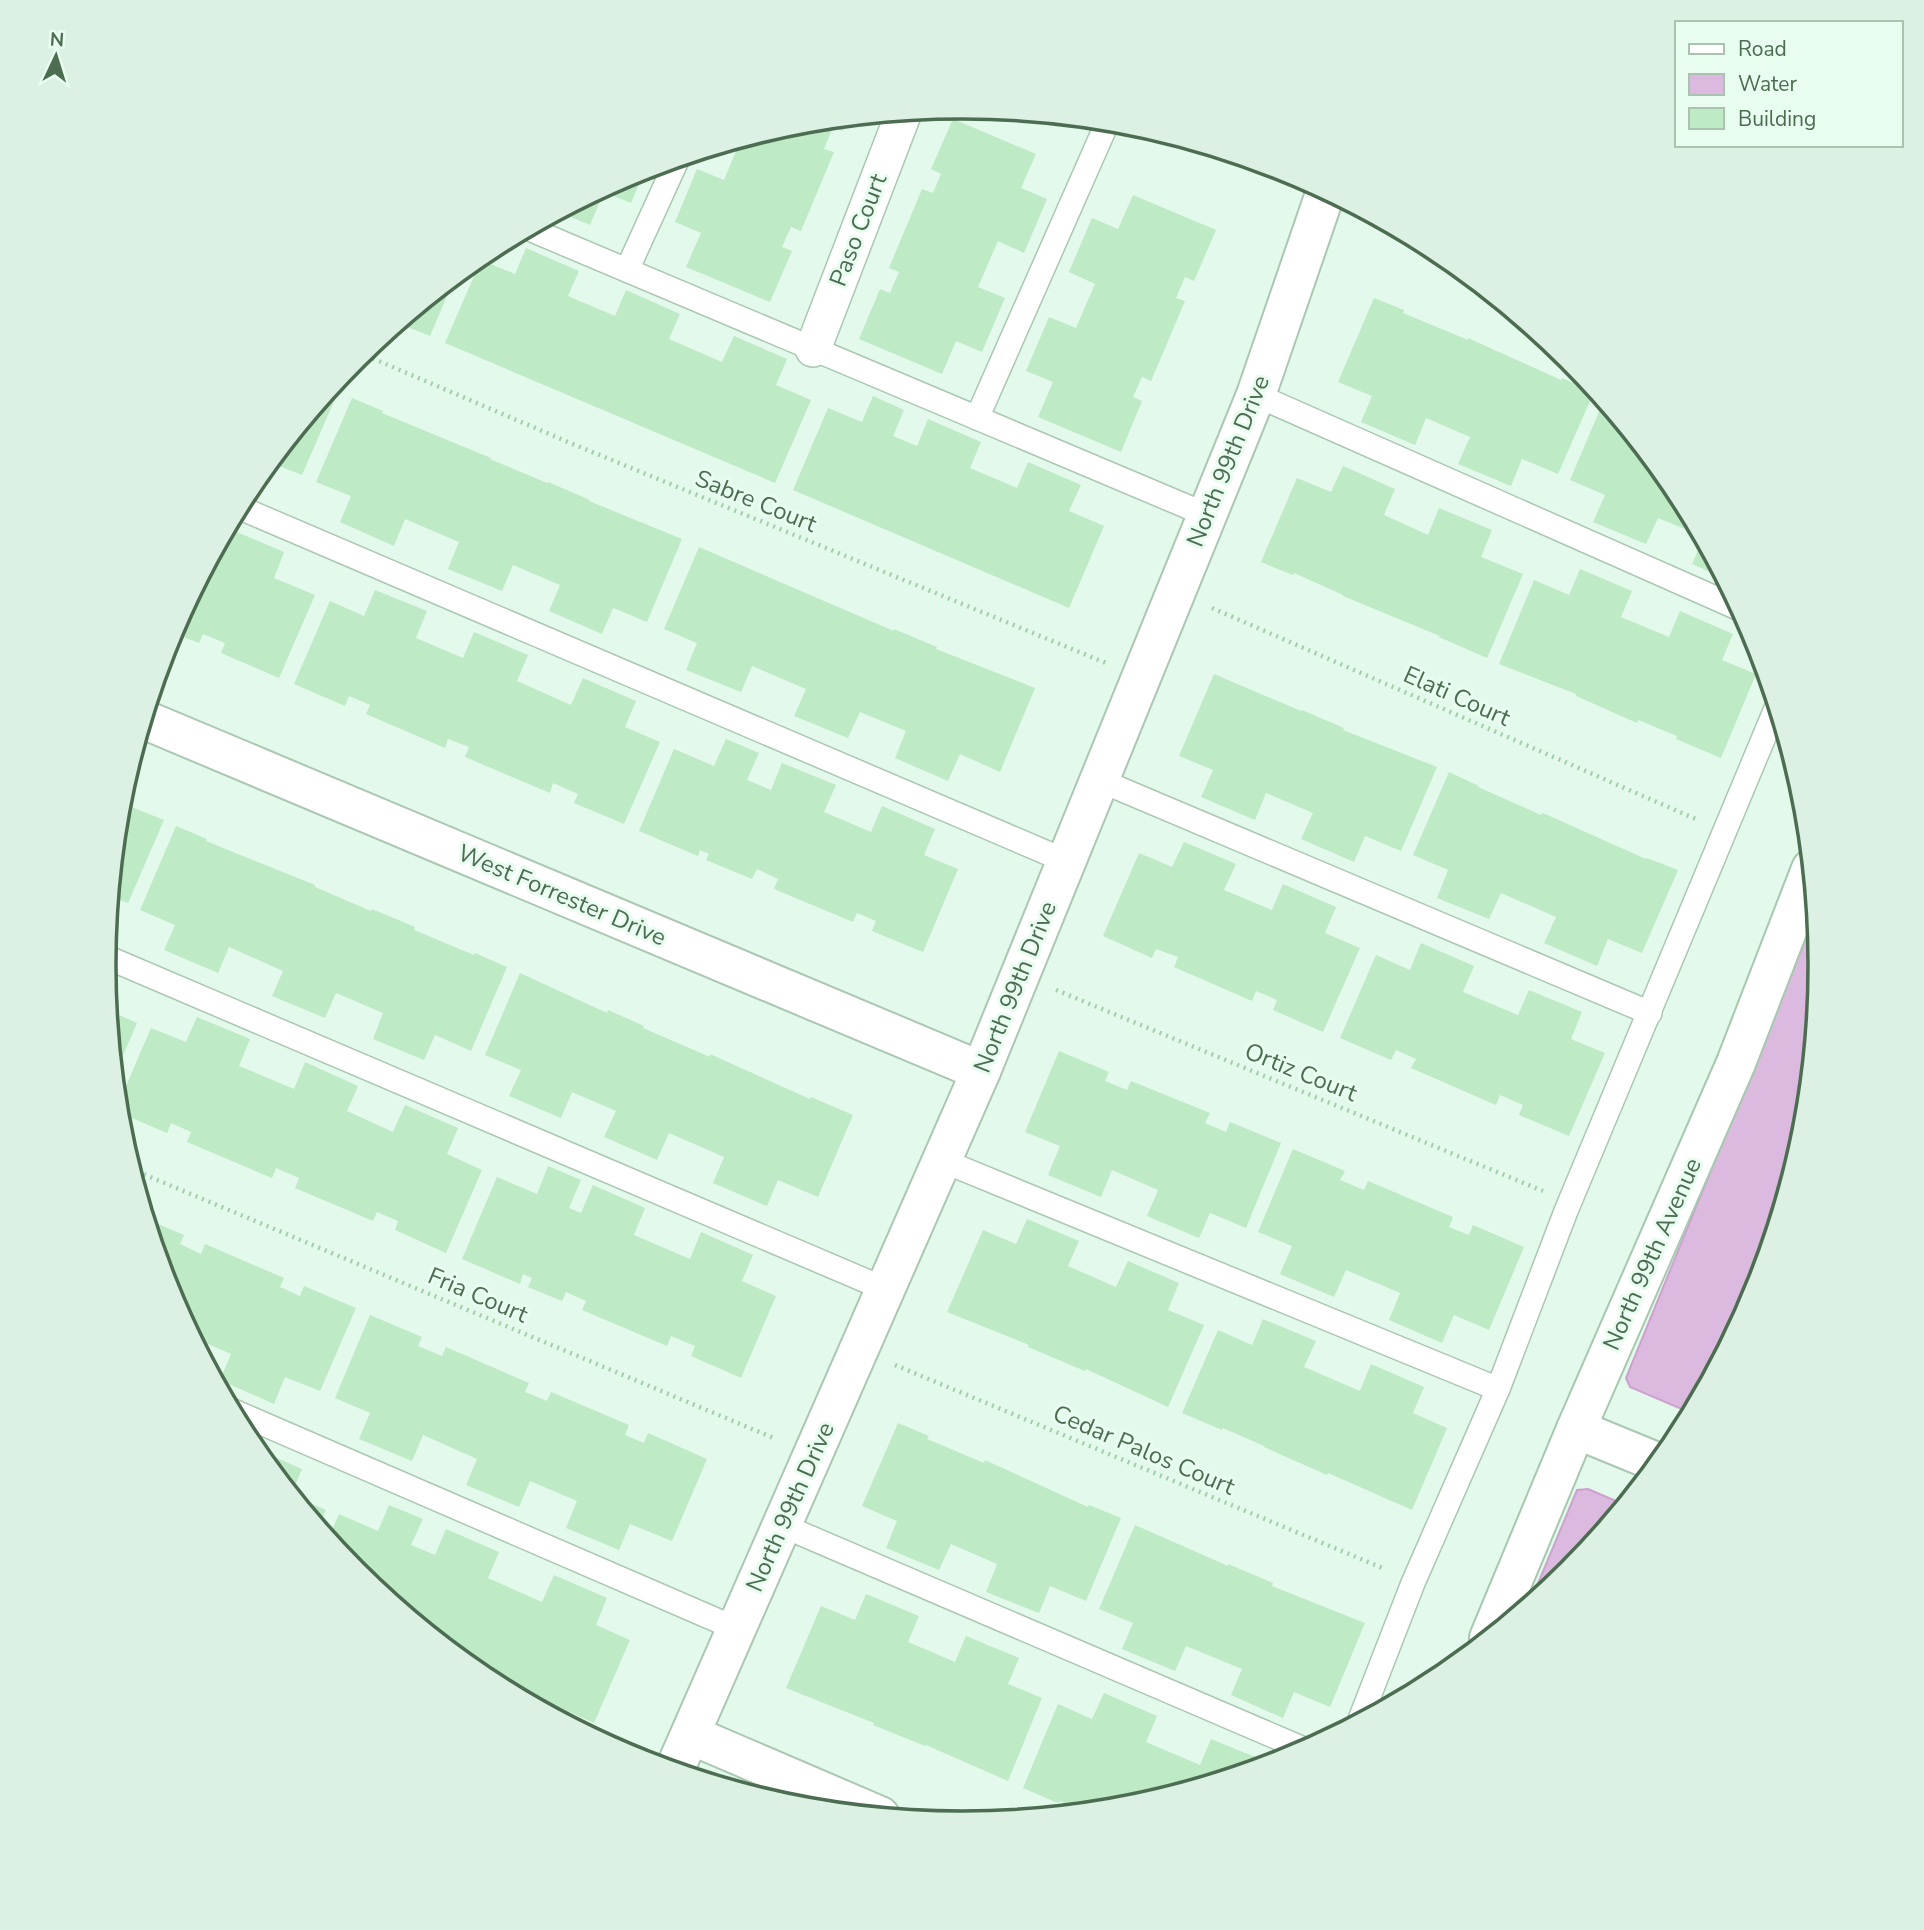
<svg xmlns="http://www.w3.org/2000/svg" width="1924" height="1930" viewBox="0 0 1924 1930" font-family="'Nunito Sans',sans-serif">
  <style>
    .water { fill: #dcbadf; stroke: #cda2cf; stroke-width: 2 }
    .building { fill: #beeac6 }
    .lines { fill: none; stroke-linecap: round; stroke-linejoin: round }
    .service-casing { stroke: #abc7b2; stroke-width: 26 }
    .pedestrian-casing { stroke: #abc7b2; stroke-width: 38 }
    .minor-casing { stroke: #abc7b2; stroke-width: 42 }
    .secondary-casing { stroke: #a7c8af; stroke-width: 42 }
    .path { stroke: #a2ceaa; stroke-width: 4.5; stroke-dasharray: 2 5; stroke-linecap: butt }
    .service { stroke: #fff; stroke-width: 23 }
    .pedestrian { stroke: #fff; stroke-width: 35 }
    .minor { stroke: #fff; stroke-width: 38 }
    .secondary { stroke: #fff; stroke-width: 38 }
    .labels { text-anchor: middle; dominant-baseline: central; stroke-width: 6; stroke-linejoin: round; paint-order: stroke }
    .street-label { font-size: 24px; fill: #4c6d51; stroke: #e8fcf0 }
    .rim { fill: none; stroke: #4c6d51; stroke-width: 3.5 }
  </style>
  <rect width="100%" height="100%" fill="#e3f9eb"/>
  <g class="water">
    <polygon points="1816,914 1821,965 1804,1133 1755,1294 1691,1413 1630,1387 1626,1378"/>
    <polygon points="1588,1489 1625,1505 1569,1573 1529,1605 1577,1490"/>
  </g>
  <g class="building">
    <polygon points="849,117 843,131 833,127 824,149 834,152 801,231 791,227 782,247 792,251 770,302 686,267 701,233 675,222 697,169 724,180 741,139 795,123"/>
    <polygon points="953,119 1036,154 1021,188 1047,199 1024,253 998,241 978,287 1005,298 982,352 956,341 942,374 859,339 880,289 890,293 899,272 889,268 922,189 933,193 941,174 931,169"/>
    <polygon points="646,168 631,203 604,192 590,225 558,212 634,171"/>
    <polygon points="1133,195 1216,230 1194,281 1185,277 1176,298 1185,301 1151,381 1142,377 1133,397 1142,401 1121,452 1038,417 1053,382 1026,371 1049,317 1076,328 1095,284 1069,272 1092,218 1118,229"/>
    <polygon points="526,248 579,271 568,296 615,316 626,290 680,314 669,339 722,362 734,336 787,359 776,385 811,400 775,483 445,343 481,260 515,274"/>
    <polygon points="456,275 430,336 397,323"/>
    <polygon points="1374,298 1404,310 1403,313 1468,340 1468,338 1561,380 1562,378 1594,392 1558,474 1522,459 1511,486 1458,464 1470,437 1426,418 1415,445 1361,422 1372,396 1338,382"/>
    <polygon points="330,388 338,392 302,475 269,462"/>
    <polygon points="873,396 904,410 893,436 917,446 928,419 981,442 970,468 1017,488 1028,462 1081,485 1069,511 1104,526 1069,608 793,490 828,408 862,422"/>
    <polygon points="352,398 383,411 382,413 491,458 490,459 547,483 548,482 590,500 589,501 682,539 647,622 613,608 602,634 549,611 560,585 513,565 502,591 448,569 459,542 405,519 394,546 340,522 351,496 316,482"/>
    <polygon points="1604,400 1676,488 1702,536 1658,518 1646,544 1593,522 1605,495 1570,480"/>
    <polygon points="1343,466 1395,489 1384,515 1428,535 1439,508 1492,530 1481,557 1523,574 1487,658 1439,637 1440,636 1343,596 1343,595 1294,573 1293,575 1261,562 1297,478 1331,492"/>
    <polygon points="232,530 284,552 274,578 315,595 279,678 221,653 225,643 203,634 199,643 171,632 214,552 222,555"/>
    <polygon points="1703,539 1724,578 1692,564"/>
    <polygon points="699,547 894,631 894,629 937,647 936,649 1035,688 1000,772 960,754 948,781 895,758 906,731 860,712 848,738 794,716 806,689 752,666 741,692 686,670 697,643 664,629"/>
    <polygon points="1580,569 1632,591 1621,617 1669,637 1680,611 1733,634 1722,660 1756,674 1721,758 1676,739 1677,736 1638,720 1637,723 1576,696 1576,694 1499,664 1534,580 1569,595"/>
    <polygon points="375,590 427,611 416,638 463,658 474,632 528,655 517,681 571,705 583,678 636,701 625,727 660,742 624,824 574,803 578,794 553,783 550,793 465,757 469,747 448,739 445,748 366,714 370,705 349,696 345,706 294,684 330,601 364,616"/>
    <polygon points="1214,674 1301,711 1302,710 1344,728 1343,730 1437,767 1401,851 1365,836 1354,862 1301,839 1313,813 1266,793 1255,820 1201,797 1213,770 1179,756"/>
    <polygon points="726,739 759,753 747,780 771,790 782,763 836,785 824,812 871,832 882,806 935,829 924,855 958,869 923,952 872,931 876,921 857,913 853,922 774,889 778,879 757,869 752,879 706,860 709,854 700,850 698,856 639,831 674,749 714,766"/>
    <polygon points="1449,772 1479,786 1478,787 1541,815 1543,813 1646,859 1647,858 1678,870 1642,953 1608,939 1597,966 1544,943 1556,917 1501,893 1489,919 1437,898 1448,870 1413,855"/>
    <polygon points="119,802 164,820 128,903 110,896"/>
    <polygon points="176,826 207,839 206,841 315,885 315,887 371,911 372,909 415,927 414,930 474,955 475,953 507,967 471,1051 435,1035 424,1060 373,1039 383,1013 336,993 325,1018 272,996 283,971 229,947 218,973 164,950 175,925 140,910"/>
    <polygon points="1184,842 1236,864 1224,890 1272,910 1283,884 1336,907 1325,933 1360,948 1323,1032 1273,1010 1277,1000 1256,991 1252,1001 1174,967 1178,957 1156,949 1152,958 1103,936 1139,853 1172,867"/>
    <polygon points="1421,943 1474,966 1463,992 1518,1015 1529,990 1582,1012 1571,1039 1605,1053 1569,1136 1519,1115 1523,1105 1500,1095 1496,1105 1411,1068 1416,1059 1396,1050 1391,1060 1340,1038 1376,955 1410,970"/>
    <polygon points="520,973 607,1013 608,1010 644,1026 643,1028 710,1057 710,1054 810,1099 811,1097 853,1115 818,1197 778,1180 767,1206 713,1183 724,1157 669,1133 657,1160 604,1137 616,1111 572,1092 561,1118 509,1096 521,1070 485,1055"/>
    <polygon points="108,1010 137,1023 114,1076"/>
    <polygon points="197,1017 250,1039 239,1066 294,1089 305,1062 358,1086 347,1111 393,1132 405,1105 458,1128 447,1154 482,1170 446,1253 395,1230 398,1221 377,1212 373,1221 295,1188 299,1178 276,1168 272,1178 187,1142 191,1132 171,1123 167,1133 118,1112 117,1107 151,1028 186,1042"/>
    <polygon points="1059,1051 1109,1072 1105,1081 1127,1090 1131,1081 1210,1113 1205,1123 1226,1132 1230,1122 1281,1143 1246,1228 1210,1213 1199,1238 1147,1216 1158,1190 1112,1170 1101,1197 1048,1175 1060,1146 1025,1132"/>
    <polygon points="1293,1149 1345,1171 1340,1180 1364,1190 1368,1181 1453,1217 1449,1227 1469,1235 1473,1225 1524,1247 1489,1330 1454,1315 1442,1343 1389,1320 1400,1293 1346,1270 1334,1297 1280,1274 1292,1246 1258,1232"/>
    <polygon points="548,1166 581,1180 569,1208 581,1213 593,1185 645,1208 634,1235 690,1259 701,1232 753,1255 742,1281 776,1296 741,1378 691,1356 695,1346 671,1336 667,1346 582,1310 586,1301 566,1292 562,1301 528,1287 532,1278 523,1274 520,1284 462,1259 497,1177 537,1194"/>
    <polygon points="146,1219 184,1235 180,1244 201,1254 205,1244 284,1278 280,1287 300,1296 304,1286 356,1308 320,1391 285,1377 274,1404 220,1380 231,1354 192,1337 168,1293"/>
    <polygon points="1027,1219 1079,1241 1068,1266 1116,1287 1128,1261 1179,1283 1168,1310 1204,1325 1168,1407 1086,1369 1085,1371 1028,1347 1029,1345 947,1312 983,1230 1016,1244"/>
    <polygon points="370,1315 422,1337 418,1346 442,1356 446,1347 529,1383 525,1392 547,1401 551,1392 629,1425 625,1435 644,1443 648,1433 707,1459 672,1541 630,1524 619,1550 566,1528 577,1501 530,1481 519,1507 466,1485 477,1459 423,1435 412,1461 359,1439 370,1413 335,1398"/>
    <polygon points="1263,1319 1316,1341 1304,1367 1360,1391 1371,1364 1424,1387 1413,1413 1447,1428 1412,1510 1328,1473 1327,1475 1264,1447 1264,1446 1223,1428 1222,1430 1182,1413 1218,1330 1252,1345"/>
    <polygon points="898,1423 929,1436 927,1439 984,1463 985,1460 1088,1507 1089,1505 1121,1518 1086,1601 1050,1586 1039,1613 986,1592 997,1564 951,1544 939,1570 886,1548 897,1521 862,1506"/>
    <polygon points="252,1447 302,1469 291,1495 277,1478"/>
    <polygon points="292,1495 326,1510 318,1527"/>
    <polygon points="389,1505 423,1519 411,1545 435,1555 446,1529 499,1552 488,1578 542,1602 554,1575 607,1598 596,1625 630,1640 594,1723 508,1684 507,1685 476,1672 354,1572 328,1539 339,1514 378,1531"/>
    <polygon points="1135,1525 1228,1566 1228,1564 1273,1583 1272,1586 1365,1623 1330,1707 1294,1692 1283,1718 1231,1695 1242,1669 1186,1646 1175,1671 1122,1649 1133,1623 1099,1609"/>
    <polygon points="866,1594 919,1616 908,1642 955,1662 966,1636 1019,1658 1008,1684 1042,1698 1008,1781 926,1745 925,1746 873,1725 874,1723 786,1688 821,1606 855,1620"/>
    <polygon points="1104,1693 1157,1716 1146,1742 1200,1765 1211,1739 1265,1761 1262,1767 1129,1807 1086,1812 1060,1801 1058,1803 1023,1788 1058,1704 1092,1719"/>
  </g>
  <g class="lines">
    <defs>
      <g id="service">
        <polyline points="527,228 1207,515"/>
        <polyline points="627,270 678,158"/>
        <polyline points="1256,395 1740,609"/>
        <polyline points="977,418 1108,121"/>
        <polyline points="238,507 1066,861"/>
        <polyline points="1099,780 1650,1013"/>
        <polyline points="104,956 885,1289"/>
        <polyline points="941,1160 1498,1389"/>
        <polyline points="231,1410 737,1629"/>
        <polyline points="781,1525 1306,1750"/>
        <polyline points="1359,1722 1413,1583 1498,1389 1566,1211 1777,706"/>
      </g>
      <polyline id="pedestrian" points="813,349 904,112"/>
      <g id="minor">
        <polyline points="143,719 981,1071"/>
        <polyline points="1576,1429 1659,1463"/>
        <polyline points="691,1735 880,1816"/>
        <polyline points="674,1771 981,1071 1256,395 1326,191"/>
      </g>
      <polyline id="secondary" points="1489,1638 1576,1429 1736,1063 1811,869"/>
    </defs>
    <use href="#service" class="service-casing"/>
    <use href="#pedestrian" class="pedestrian-casing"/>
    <use href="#minor" class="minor-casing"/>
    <use href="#secondary" class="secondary-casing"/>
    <g class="path">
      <polyline points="360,353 568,442 1106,663"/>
      <polyline points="1212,608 1698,820"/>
      <polyline points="1056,990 1543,1191"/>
      <polyline points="131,1169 776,1439"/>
      <polyline points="895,1365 1385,1569"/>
    </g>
    <use href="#service" class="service"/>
    <use href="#pedestrian" class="pedestrian"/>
    <use href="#minor" class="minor"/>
    <use href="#secondary" class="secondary"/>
  </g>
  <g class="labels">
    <g class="street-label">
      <text transform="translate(858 230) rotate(-69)">Paso Court</text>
      <text transform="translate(1228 461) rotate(-68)">North 99th Drive</text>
      <text transform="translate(756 501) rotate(22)">Sabre Court</text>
      <text transform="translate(1457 696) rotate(24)">Elati Court</text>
      <text transform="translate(562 895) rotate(23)">West Forrester Drive</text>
      <text transform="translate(1015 987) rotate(-68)">North 99th Drive</text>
      <text transform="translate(1301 1072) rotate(22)">Ortiz Court</text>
      <text transform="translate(1652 1254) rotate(-66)">North 99th Avenue</text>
      <text transform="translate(478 1295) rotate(23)">Fria Court</text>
      <text transform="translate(1144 1450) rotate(23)">Cedar Palos Court</text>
      <text transform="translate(790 1507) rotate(-66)">North 99th Drive</text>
    </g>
  </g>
  <path d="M0 0H1924V1930H0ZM116 965a846 846 0 1 1 1692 0a846 846 0 1 1-1692 0Z" fill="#dcf1e3" fill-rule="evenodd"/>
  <path class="rim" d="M116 965a846 846 0 1 1 1692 0a846 846 0 1 1-1692 0Z"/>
  <rect x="1675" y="21" width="228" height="126" fill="#e8fcf0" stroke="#aac3b0" stroke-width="2"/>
  <rect x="1689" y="44" width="35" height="10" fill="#ffffff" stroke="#aac3b0" stroke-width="2"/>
  <text x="1738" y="56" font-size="21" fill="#4c6d51">Road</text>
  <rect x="1689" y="74" width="35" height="21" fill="#dcbadf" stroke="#aac3b0" stroke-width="2"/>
  <text x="1738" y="91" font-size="21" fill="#4c6d51">Water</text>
  <rect x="1689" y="108" width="35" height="21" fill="#beeac6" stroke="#aac3b0" stroke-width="2"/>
  <text x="1738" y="126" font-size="21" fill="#4c6d51">Building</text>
  <g transform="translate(56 56) rotate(4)" stroke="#e8fcf0" stroke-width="5" paint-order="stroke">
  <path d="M0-5L12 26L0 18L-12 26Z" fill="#4c6d51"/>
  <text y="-10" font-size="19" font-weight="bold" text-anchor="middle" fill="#4c6d51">N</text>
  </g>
</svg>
